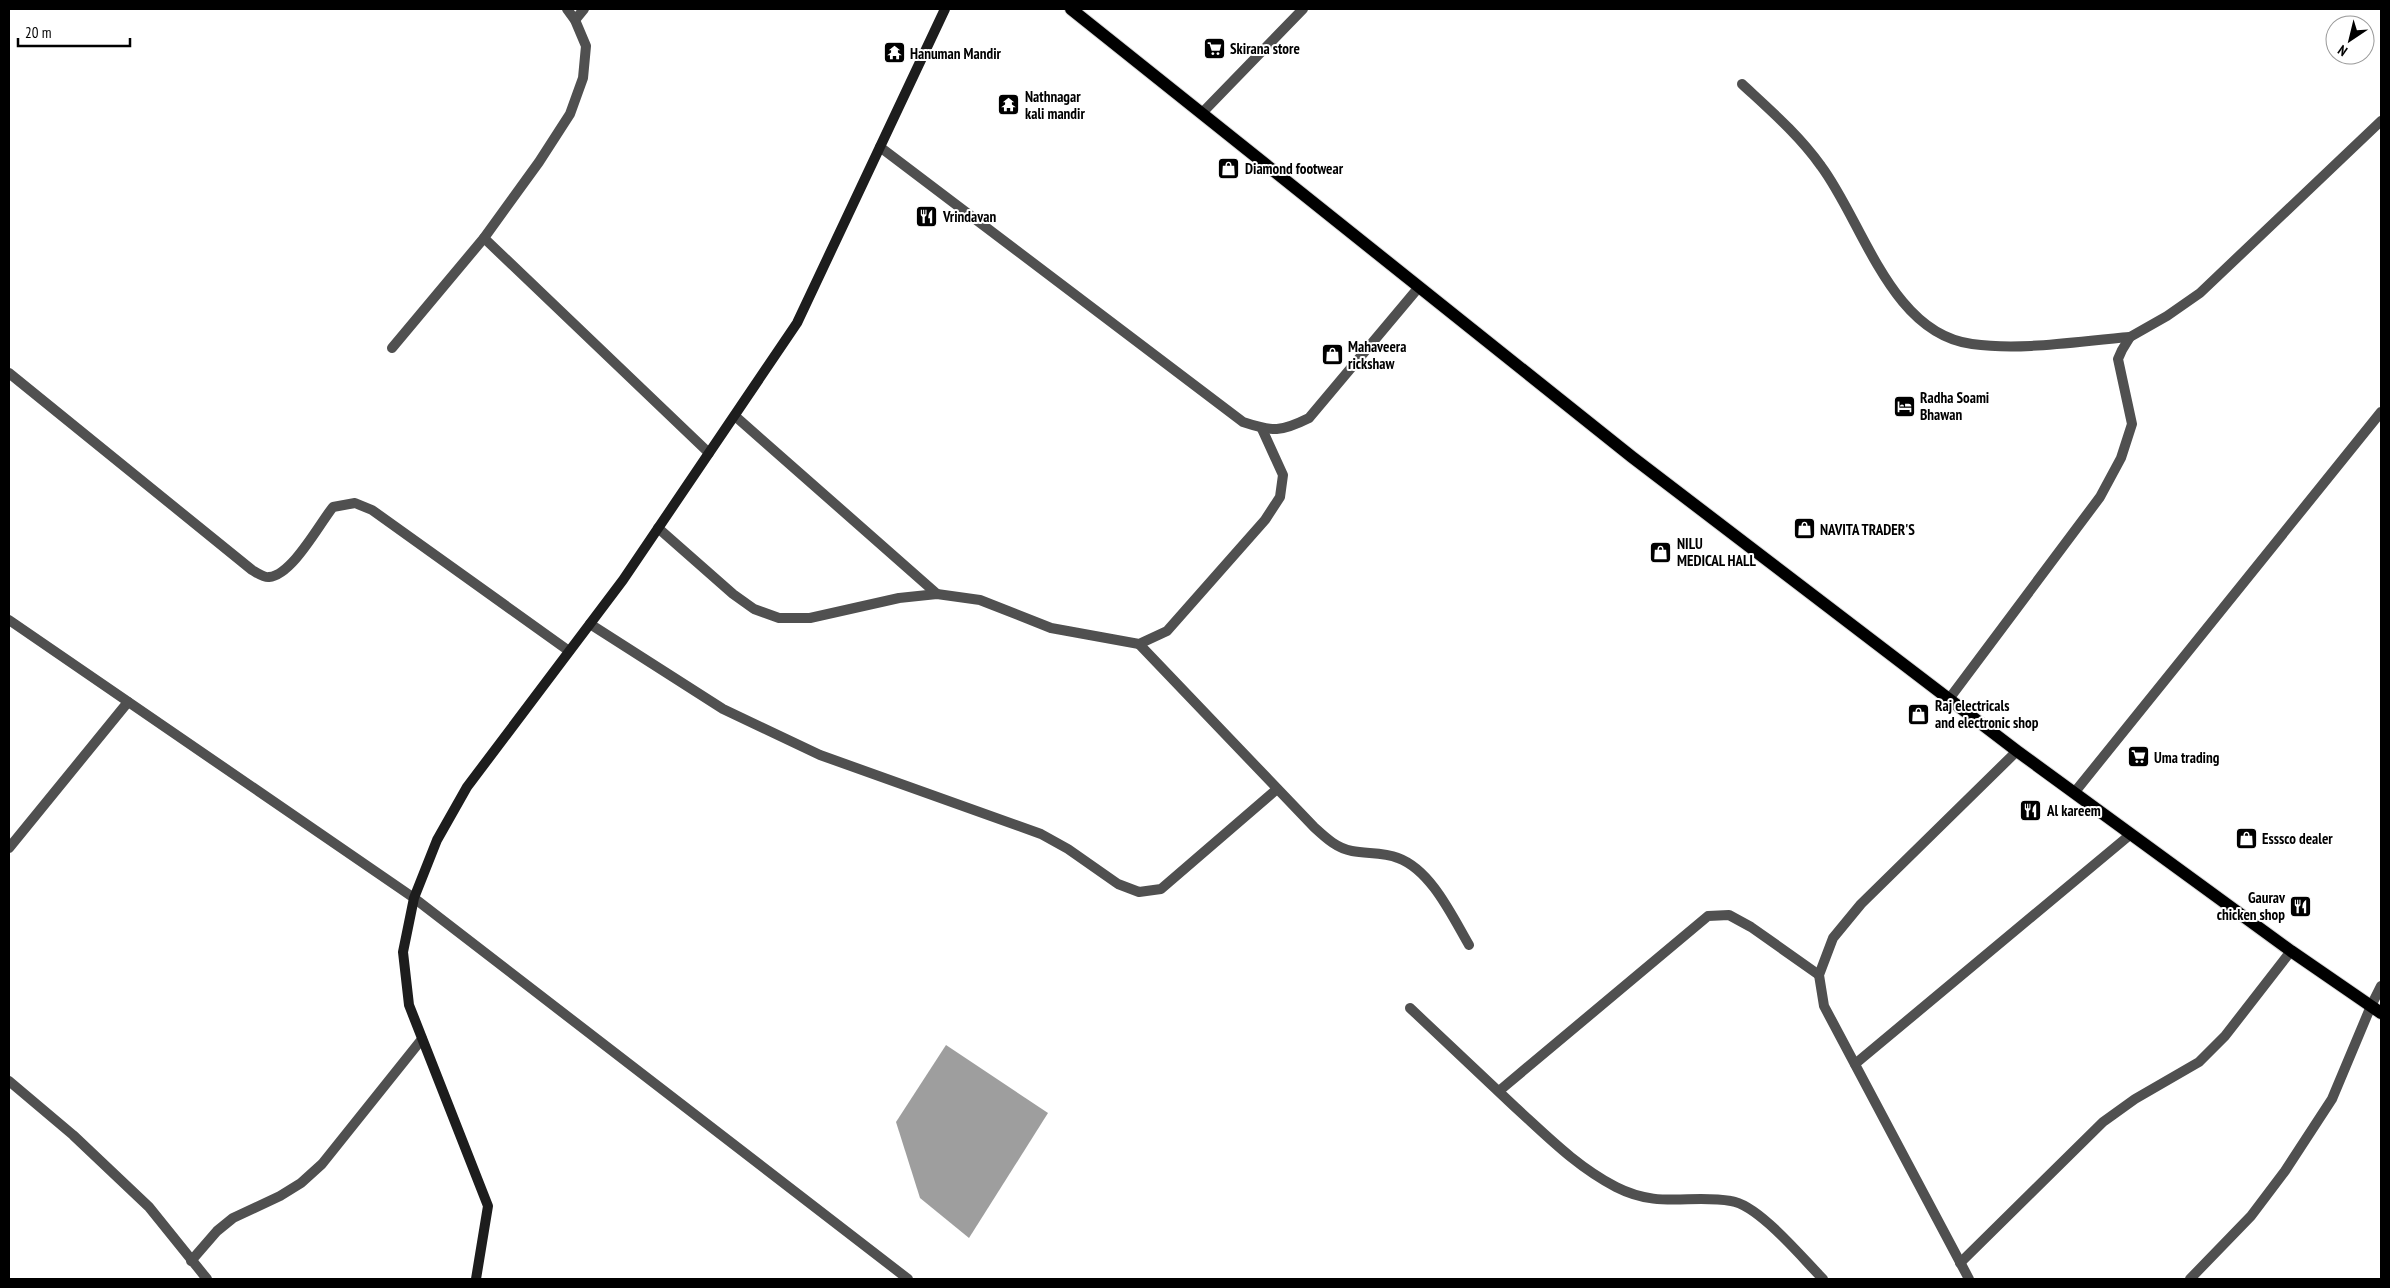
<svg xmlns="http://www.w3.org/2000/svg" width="2390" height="1288" viewBox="0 0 2390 1288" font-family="'PT Sans Narrow',sans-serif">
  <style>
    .water { fill: #9e9e9e }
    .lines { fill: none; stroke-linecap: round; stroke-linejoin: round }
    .primary-casing { stroke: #dbdbdb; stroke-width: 14 }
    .lane { stroke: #505050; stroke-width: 10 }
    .street { stroke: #505050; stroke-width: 10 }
    .secondary { stroke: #1d1d1d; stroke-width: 10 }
    .primary { stroke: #000; stroke-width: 12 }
    .labels { text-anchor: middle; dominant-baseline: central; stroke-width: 4; stroke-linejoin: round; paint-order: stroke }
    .poi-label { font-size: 15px; font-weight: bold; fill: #000; stroke: #fff; text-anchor: start }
  </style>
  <rect width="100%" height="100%" fill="#fff"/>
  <polygon class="water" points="946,1045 1048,1113 969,1238 920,1198 896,1122"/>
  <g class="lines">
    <defs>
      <polyline id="primary" points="1071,9 1632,457 2017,751 2291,951 2381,1013"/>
    </defs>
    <use href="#primary" class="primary-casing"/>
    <g class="lane">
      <polyline points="9,848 128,702"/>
      <polyline points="9,1081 73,1135 149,1207 207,1279"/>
      <polyline points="191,1261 217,1231 233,1218 280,1196 301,1183 322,1164 422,1039"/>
    </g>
    <g class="street">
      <polyline points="575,20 584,9"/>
      <path d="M1742,84C1770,110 1799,135 1821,166C1863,222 1891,334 1972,344C2023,351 2079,341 2130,337"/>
      <polyline points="1202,113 1303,9"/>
      <path d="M880,147L1243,422C1273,432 1281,432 1309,418L1419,287"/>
      <polyline points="484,238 709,453"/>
      <polyline points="392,348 484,238 539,162 570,114 583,78 586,46 575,20 567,9"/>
      <path d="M9,373L252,570C257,573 264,578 269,577C292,575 318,526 333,507L355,503L372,510L569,651"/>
      <polyline points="735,416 937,594"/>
      <polyline points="658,528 733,594 754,609 779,618 810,618 899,598 937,594 980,600 1051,628 1139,644 1167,631 1265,520 1280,497 1283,475 1262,429"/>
      <polyline points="9,620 414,898 908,1279"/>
      <polyline points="590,624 723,709 820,755 1041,834 1068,849 1118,884 1139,892 1161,889 1277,789"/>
      <path d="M1139,644L1314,827C1325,837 1336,848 1352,851C1367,854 1383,852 1398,858C1431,870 1452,916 1469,945"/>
      <polyline points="1949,699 2100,497 2121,458 2132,424 2118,359 2122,350 2130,337 2167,316 2200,293 2381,121"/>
      <polyline points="2074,793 2381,412"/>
      <path d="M1410,1008C1445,1041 1480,1074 1515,1107C1548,1137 1576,1166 1616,1187C1659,1209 1689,1194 1731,1201C1759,1205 1803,1259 1823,1279"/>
      <polyline points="1855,1064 2131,834"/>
      <polyline points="1499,1091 1708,916 1729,915 1751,927 1819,975"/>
      <polyline points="1960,1263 2103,1122 2135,1099 2199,1062 2225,1036 2291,951"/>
      <polyline points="1969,1279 1824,1006 1819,975 1833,938 1861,904 2017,751"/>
      <polyline points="2190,1279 2251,1216 2285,1171 2332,1099 2371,1006 2381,986"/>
    </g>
    <polyline class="secondary" points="476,1279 488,1206 409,1005 403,952 414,898 437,840 467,787 623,580 797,323 945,9"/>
    <use href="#primary" class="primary"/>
  </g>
  <defs>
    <symbol id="supermarket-square" viewBox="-11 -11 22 22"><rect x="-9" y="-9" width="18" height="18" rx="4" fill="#000" stroke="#fff"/><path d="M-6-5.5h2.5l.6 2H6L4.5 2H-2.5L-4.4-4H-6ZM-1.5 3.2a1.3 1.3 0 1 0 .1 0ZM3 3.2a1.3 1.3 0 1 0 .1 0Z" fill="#fff"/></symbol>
    <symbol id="temple-square" viewBox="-11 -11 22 22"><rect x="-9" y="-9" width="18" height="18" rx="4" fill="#000" stroke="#fff"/><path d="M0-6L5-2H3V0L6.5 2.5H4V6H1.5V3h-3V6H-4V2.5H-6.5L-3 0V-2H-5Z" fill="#fff"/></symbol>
    <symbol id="shop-square" viewBox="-11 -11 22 22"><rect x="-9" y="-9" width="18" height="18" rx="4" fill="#000" stroke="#fff"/><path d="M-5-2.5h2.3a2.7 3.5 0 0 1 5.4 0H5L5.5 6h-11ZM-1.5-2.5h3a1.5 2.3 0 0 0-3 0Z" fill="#fff"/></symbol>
    <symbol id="restaurant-square" viewBox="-11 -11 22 22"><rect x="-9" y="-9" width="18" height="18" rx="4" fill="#000" stroke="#fff"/><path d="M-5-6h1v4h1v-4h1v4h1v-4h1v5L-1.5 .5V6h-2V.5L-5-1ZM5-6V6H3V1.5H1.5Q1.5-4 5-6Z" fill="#fff"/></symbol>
    <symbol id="hotel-square" viewBox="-11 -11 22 22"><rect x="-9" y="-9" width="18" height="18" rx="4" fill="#000" stroke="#fff"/><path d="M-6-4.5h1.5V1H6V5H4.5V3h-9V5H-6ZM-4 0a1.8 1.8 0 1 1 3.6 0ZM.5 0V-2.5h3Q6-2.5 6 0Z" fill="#fff"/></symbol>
  </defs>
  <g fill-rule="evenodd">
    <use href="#supermarket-square" x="1202" y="36" width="25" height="25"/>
    <use href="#temple-square" x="882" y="40" width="25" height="25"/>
    <use href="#temple-square" x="996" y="92" width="25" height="25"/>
    <use href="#shop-square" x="1216" y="156" width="25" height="25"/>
    <use href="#restaurant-square" x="914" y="204" width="25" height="25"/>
    <use href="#shop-square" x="1320" y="342" width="25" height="25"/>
    <use href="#hotel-square" x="1892" y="394" width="25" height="25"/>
    <use href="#shop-square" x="1792" y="516" width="25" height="25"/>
    <use href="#shop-square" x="1648" y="540" width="25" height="25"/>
    <use href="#shop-square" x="1906" y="702" width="25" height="25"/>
    <use href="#supermarket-square" x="2126" y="744" width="25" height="25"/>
    <use href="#restaurant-square" x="2018" y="798" width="25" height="25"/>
    <use href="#shop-square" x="2234" y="826" width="25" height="25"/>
    <use href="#restaurant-square" x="2288" y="894" width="25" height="25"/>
  </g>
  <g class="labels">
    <g class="poi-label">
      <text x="1230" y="48">Skirana store</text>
      <text x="910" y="53">Hanuman Mandir</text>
      <text x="1025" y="96">Nathnagar<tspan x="1025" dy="17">kali mandir</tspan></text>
      <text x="1245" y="168">Diamond footwear</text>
      <text x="943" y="216">Vrindavan</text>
      <text x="1348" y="346">Mahaveera<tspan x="1348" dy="17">rickshaw</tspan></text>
      <text x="1920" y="397">Radha Soami<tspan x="1920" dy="17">Bhawan</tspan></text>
      <text x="1820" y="529">NAVITA TRADER'S</text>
      <text x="1677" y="543">NILU<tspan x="1677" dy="17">MEDICAL HALL</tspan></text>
      <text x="1935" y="705">Raj electricals<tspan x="1935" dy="17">and electronic shop</tspan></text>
      <text x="2154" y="757">Uma trading</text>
      <text x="2047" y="810">Al kareem</text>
      <text x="2262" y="838">Esssco dealer</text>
      <text x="2285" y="897" text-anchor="end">Gaurav<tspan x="2285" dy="17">chicken shop</tspan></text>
    </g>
  </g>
  <rect width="2390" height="1288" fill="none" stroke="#000000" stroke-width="20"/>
  <g transform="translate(2350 40) rotate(215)"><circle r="24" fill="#ffffff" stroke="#999999"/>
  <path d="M0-4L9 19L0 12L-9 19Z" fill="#000000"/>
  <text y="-8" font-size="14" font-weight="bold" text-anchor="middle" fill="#000000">N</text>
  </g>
  <path d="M18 38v8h112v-8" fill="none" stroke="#000000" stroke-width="2.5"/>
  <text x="25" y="38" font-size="15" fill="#000000" stroke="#ffffff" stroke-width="4" paint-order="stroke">20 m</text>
</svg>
